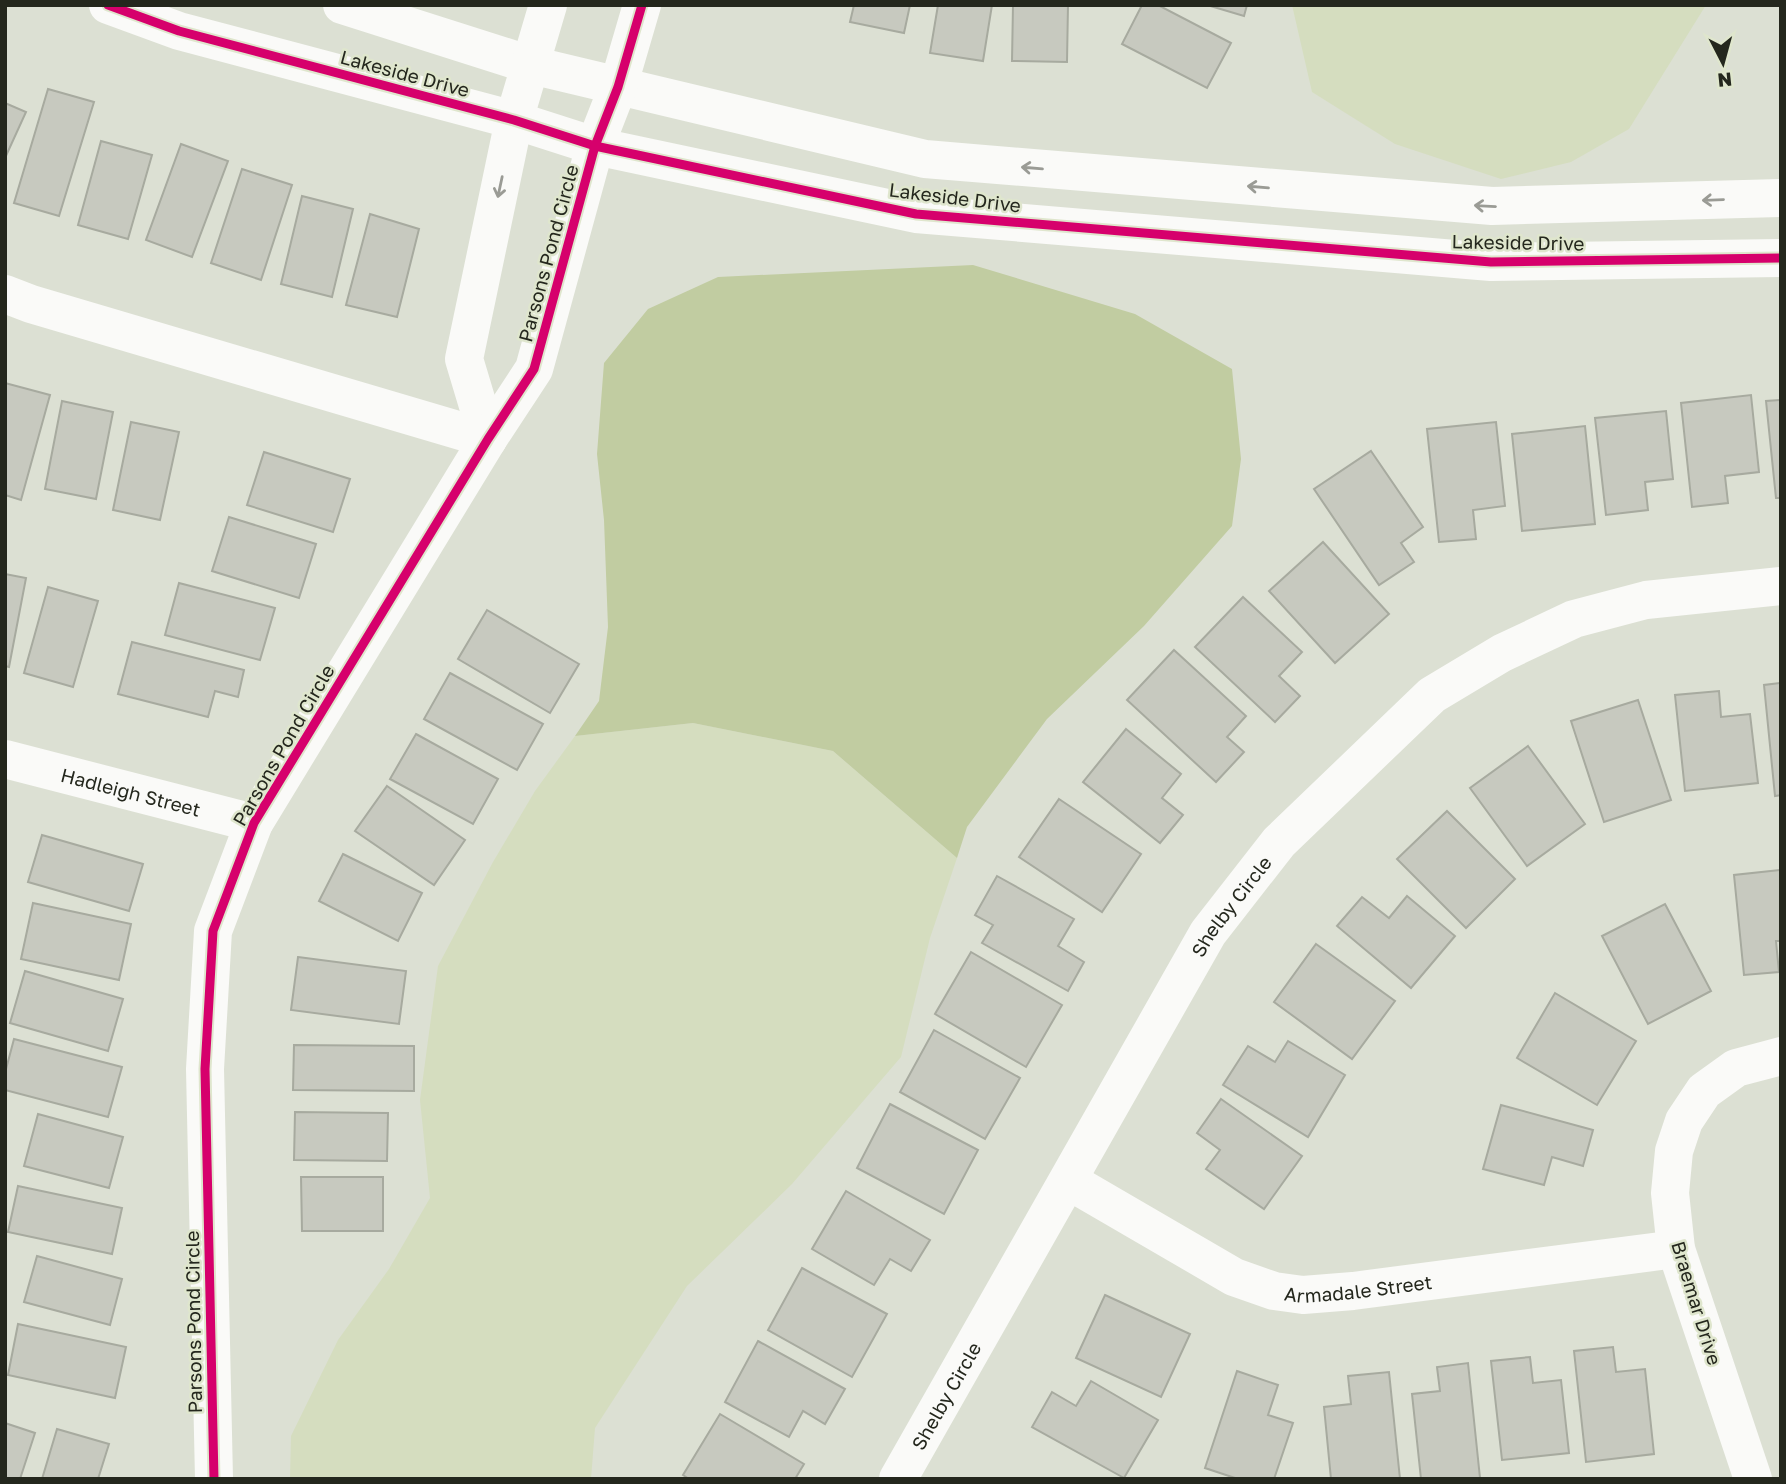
<svg xmlns="http://www.w3.org/2000/svg" width="1786" height="1484" viewBox="0 0 1786 1484" font-family="'Golos Text',sans-serif">
  <style>
    .green { fill: #d5ddbf }
    .water { fill: #c1cca1 }
    .building { fill: #c7c9bf; stroke: #a7aa9f; stroke-width: 2 }
    .lines { fill: none; stroke-linecap: round; stroke-linejoin: round }
    .minor { stroke: #fafaf8; stroke-width: 38 }
    .cycleway-casing { stroke: #dfe6cd; stroke-width: 13 }
    .cycleway { stroke: #d6006c; stroke-width: 9 }
    .oneway { stroke: #9a9b95 }
    .labels { text-anchor: middle; dominant-baseline: central; stroke-width: 5; stroke-linejoin: round; paint-order: stroke }
    .street-label { font-size: 19px; fill: #24271d; stroke: #dfe6cd }
  </style>
  <rect width="100%" height="100%" fill="#dce0d3"/>
  <g class="green">
    <polygon points="1292,5 1706,5 1629,129 1571,162 1501,179 1395,144 1312,92"/>
    <polygon points="693,723 833,751 957,858 930,938 901,1057 792,1184 687,1286 595,1428 591,1479 290,1479 291,1436 338,1340 389,1269 430,1198 420,1100 438,966 493,862 535,791 575,736"/>
  </g>
  <polygon class="water" points="973,265 1135,314 1232,369 1241,459 1232,526 1144,626 1047,719 967,827 957,858 833,751 693,723 575,736 599,701 608,627 604,520 597,454 604,363 648,309 718,277"/>
  <g class="building">
    <polygon points="854,5 910,5 904,33 850,22"/>
    <polygon points="938,5 992,5 983,61 930,53"/>
    <polygon points="1013,5 1068,5 1067,62 1012,61"/>
    <polygon points="1142,5 1158,5 1231,43 1207,88 1122,44"/>
    <polygon points="1207,5 1247,5 1244,16"/>
    <polygon points="48,89 94,102 59,216 14,203"/>
    <polygon points="5,103 26,112 5,158"/>
    <polygon points="101,141 152,155 128,239 78,225"/>
    <polygon points="181,144 228,161 192,257 146,240"/>
    <polygon points="242,169 292,185 261,280 211,263"/>
    <polygon points="302,196 353,209 332,297 281,284"/>
    <polygon points="370,214 419,229 397,317 346,305"/>
    <polygon points="5,383 50,395 21,500 5,495"/>
    <polygon points="1751,395 1759,472 1725,476 1728,503 1692,507 1681,403"/>
    <polygon points="1781,400 1781,498 1776,498 1766,401"/>
    <polygon points="62,401 113,412 96,499 45,489"/>
    <polygon points="1666,411 1673,479 1645,482 1648,510 1606,515 1595,418"/>
    <polygon points="131,422 179,432 160,520 113,510"/>
    <polygon points="1496,422 1505,506 1473,510 1476,539 1439,542 1427,429"/>
    <polygon points="1585,426 1595,524 1522,531 1512,434"/>
    <polygon points="1371,451 1423,527 1401,543 1414,562 1379,585 1314,489"/>
    <polygon points="264,452 350,479 333,532 247,505"/>
    <polygon points="229,517 316,544 299,598 212,571"/>
    <polygon points="1323,542 1389,614 1335,663 1269,591"/>
    <polygon points="5,574 26,578 9,667 5,666"/>
    <polygon points="179,583 275,608 260,660 165,635"/>
    <polygon points="48,587 98,601 73,687 24,673"/>
    <polygon points="1243,597 1302,652 1279,676 1300,696 1275,722 1195,647"/>
    <polygon points="487,610 579,664 550,713 458,659"/>
    <polygon points="132,642 244,670 238,697 215,691 208,717 118,694"/>
    <polygon points="1174,650 1246,716 1227,737 1244,752 1216,782 1127,700"/>
    <polygon points="450,673 543,724 517,770 424,719"/>
    <polygon points="1781,683 1781,795 1775,796 1764,685"/>
    <polygon points="1719,691 1721,717 1750,714 1758,783 1685,791 1675,695"/>
    <polygon points="1638,700 1671,800 1604,822 1571,721"/>
    <polygon points="1126,729 1181,774 1162,798 1183,815 1160,843 1083,782"/>
    <polygon points="416,734 498,779 473,824 390,779"/>
    <polygon points="1528,746 1585,824 1527,866 1470,788"/>
    <polygon points="387,786 465,840 434,885 355,831"/>
    <polygon points="1059,799 1141,854 1102,912 1019,857"/>
    <polygon points="1447,811 1515,879 1466,928 1397,859"/>
    <polygon points="42,835 143,864 129,911 28,882"/>
    <polygon points="343,854 422,893 398,941 319,901"/>
    <polygon points="1781,870 1781,941 1776,941 1779,972 1744,975 1734,875"/>
    <polygon points="997,876 1074,919 1058,946 1084,962 1068,991 982,943 993,925 975,915"/>
    <polygon points="1407,896 1455,936 1411,988 1337,926 1362,897 1389,918"/>
    <polygon points="33,903 131,924 119,980 21,959"/>
    <polygon points="1665,904 1711,991 1648,1024 1602,936"/>
    <polygon points="1316,944 1395,1001 1352,1059 1274,1002"/>
    <polygon points="971,952 1062,1005 1026,1067 935,1014"/>
    <polygon points="298,957 406,971 399,1024 291,1010"/>
    <polygon points="25,971 123,999 108,1051 10,1023"/>
    <polygon points="1555,993 1636,1041 1597,1105 1517,1058"/>
    <polygon points="934,1030 1020,1078 985,1139 900,1092"/>
    <polygon points="14,1039 122,1067 108,1117 5,1090 5,1073"/>
    <polygon points="1288,1041 1345,1075 1308,1137 1223,1085 1248,1046 1275,1062"/>
    <polygon points="294,1045 414,1046 414,1091 293,1090"/>
    <polygon points="1221,1099 1302,1156 1264,1209 1206,1169 1220,1150 1197,1133"/>
    <polygon points="890,1104 978,1150 944,1214 857,1168"/>
    <polygon points="1501,1105 1593,1130 1583,1166 1552,1157 1544,1185 1483,1169"/>
    <polygon points="295,1112 388,1113 387,1161 294,1160"/>
    <polygon points="38,1114 123,1137 109,1188 24,1166"/>
    <polygon points="301,1177 383,1177 383,1231 302,1231"/>
    <polygon points="18,1186 122,1208 112,1254 8,1232"/>
    <polygon points="846,1191 930,1240 911,1271 890,1259 874,1285 812,1249"/>
    <polygon points="37,1256 122,1279 110,1325 24,1302"/>
    <polygon points="802,1268 887,1314 852,1377 768,1330"/>
    <polygon points="1105,1295 1190,1334 1161,1397 1076,1358"/>
    <polygon points="18,1324 126,1347 115,1398 8,1375"/>
    <polygon points="758,1341 845,1389 825,1424 803,1411 789,1437 725,1402"/>
    <polygon points="1613,1347 1616,1372 1645,1369 1654,1454 1586,1462 1574,1351"/>
    <polygon points="1530,1357 1533,1383 1561,1380 1569,1453 1502,1460 1491,1361"/>
    <polygon points="1468,1363 1480,1478 1421,1479 1412,1394 1440,1391 1437,1367"/>
    <polygon points="1237,1371 1278,1385 1268,1415 1293,1423 1274,1479 1238,1479 1205,1468"/>
    <polygon points="1389,1372 1400,1479 1331,1479 1324,1407 1351,1404 1348,1376"/>
    <polygon points="1091,1381 1158,1420 1124,1478 1032,1427 1052,1392 1076,1406"/>
    <polygon points="720,1414 804,1464 795,1479 689,1479 683,1475"/>
    <polygon points="5,1423 35,1433 20,1479 5,1479"/>
    <polygon points="57,1429 109,1444 98,1479 42,1479"/>
  </g>
  <g class="lines">
    <g class="minor">
      <polyline points="108,5 179,31 514,120 595,146 916,214 1491,262 1781,258"/>
      <polyline points="342,5 531,65 925,159 1492,206 1781,198"/>
      <polyline points="5,294 31,304 488,439"/>
      <polyline points="488,439 464,359 514,120 548,5"/>
      <path id="s1" d="M5,759L254,823"/>
      <path id="s2" d="M1069,1181L1234,1277L1274,1291L1303,1295L1353,1291L1676,1249"/>
      <polyline points="214,1479 205,1069 213,931 254,823 488,439 534,369 595,146 618,87 642,5"/>
      <path id="s3" d="M898,1479L1208,933L1279,842L1432,695L1502,653L1574,619L1646,600L1781,586"/>
      <polyline points="1753,1479 1676,1249 1670,1193 1674,1151 1684,1121 1704,1091 1736,1068 1781,1056"/>
    </g>
    <defs>
      <g id="cycleway">
        <polyline points="108,5 179,31 514,120 595,146 916,214 1491,262 1781,258"/>
        <polyline points="214,1479 205,1069 213,931 254,823 488,439 534,369 595,146 618,87 642,5"/>
      </g>
    </defs>
    <use href="#cycleway" class="cycleway-casing"/>
    <use href="#cycleway" class="cycleway"/>
  </g>
  <defs><path id="oneway-shaft" d="M-6 0H5M1.5-3L5.5 0L1.5 3" fill="none" stroke-width="1.6" stroke-linecap="round" stroke-linejoin="round" transform="scale(1.75)"/></defs>
  <g class="oneway">
    <use href="#oneway-shaft" transform="translate(1032 168) rotate(-175)"/>
    <use href="#oneway-shaft" transform="translate(500 187) rotate(102)"/>
    <use href="#oneway-shaft" transform="translate(1258 187) rotate(-175)"/>
    <use href="#oneway-shaft" transform="translate(1713 200) rotate(178)"/>
    <use href="#oneway-shaft" transform="translate(1485 206) rotate(-177)"/>
  </g>
  <g class="labels">
    <g class="street-label">
      <text transform="translate(405 73) rotate(15)">Lakeside Drive</text>
      <text transform="translate(955 197) rotate(7)">Lakeside Drive</text>
      <text transform="translate(1518 242) rotate(1)">Lakeside Drive</text>
      <text transform="translate(548 253) rotate(-75)">Parsons Pond Circle</text>
      <text transform="translate(283 745) rotate(-60)">Parsons Pond Circle</text>
      <text stroke="none"><textPath href="#s1" startOffset="130">Hadleigh Street</textPath></text>
      <text stroke="none"><textPath href="#s3" startOffset="663">Shelby Circle</textPath></text>
      <text stroke="none"><textPath href="#s2" startOffset="318">Armadale Street</textPath></text>
      <text transform="translate(1697 1303) rotate(73)">Braemar Drive</text>
      <text transform="translate(193 1322) rotate(-91)">Parsons Pond Circle</text>
      <text stroke="none"><textPath href="#s3" startOffset="96">Shelby Circle</textPath></text>
    </g>
  </g>
  <rect width="1786" height="1484" fill="none" stroke="#24271d" stroke-width="14"/>
  <g transform="translate(1723 63) rotate(174)" stroke="#dfe6cd" stroke-width="5" paint-order="stroke">
  <path d="M0-5L12 26L0 18L-12 26Z" fill="#24271d"/>
  <text y="-10" font-size="19" font-weight="bold" text-anchor="middle" fill="#24271d">N</text>
  </g>
</svg>
